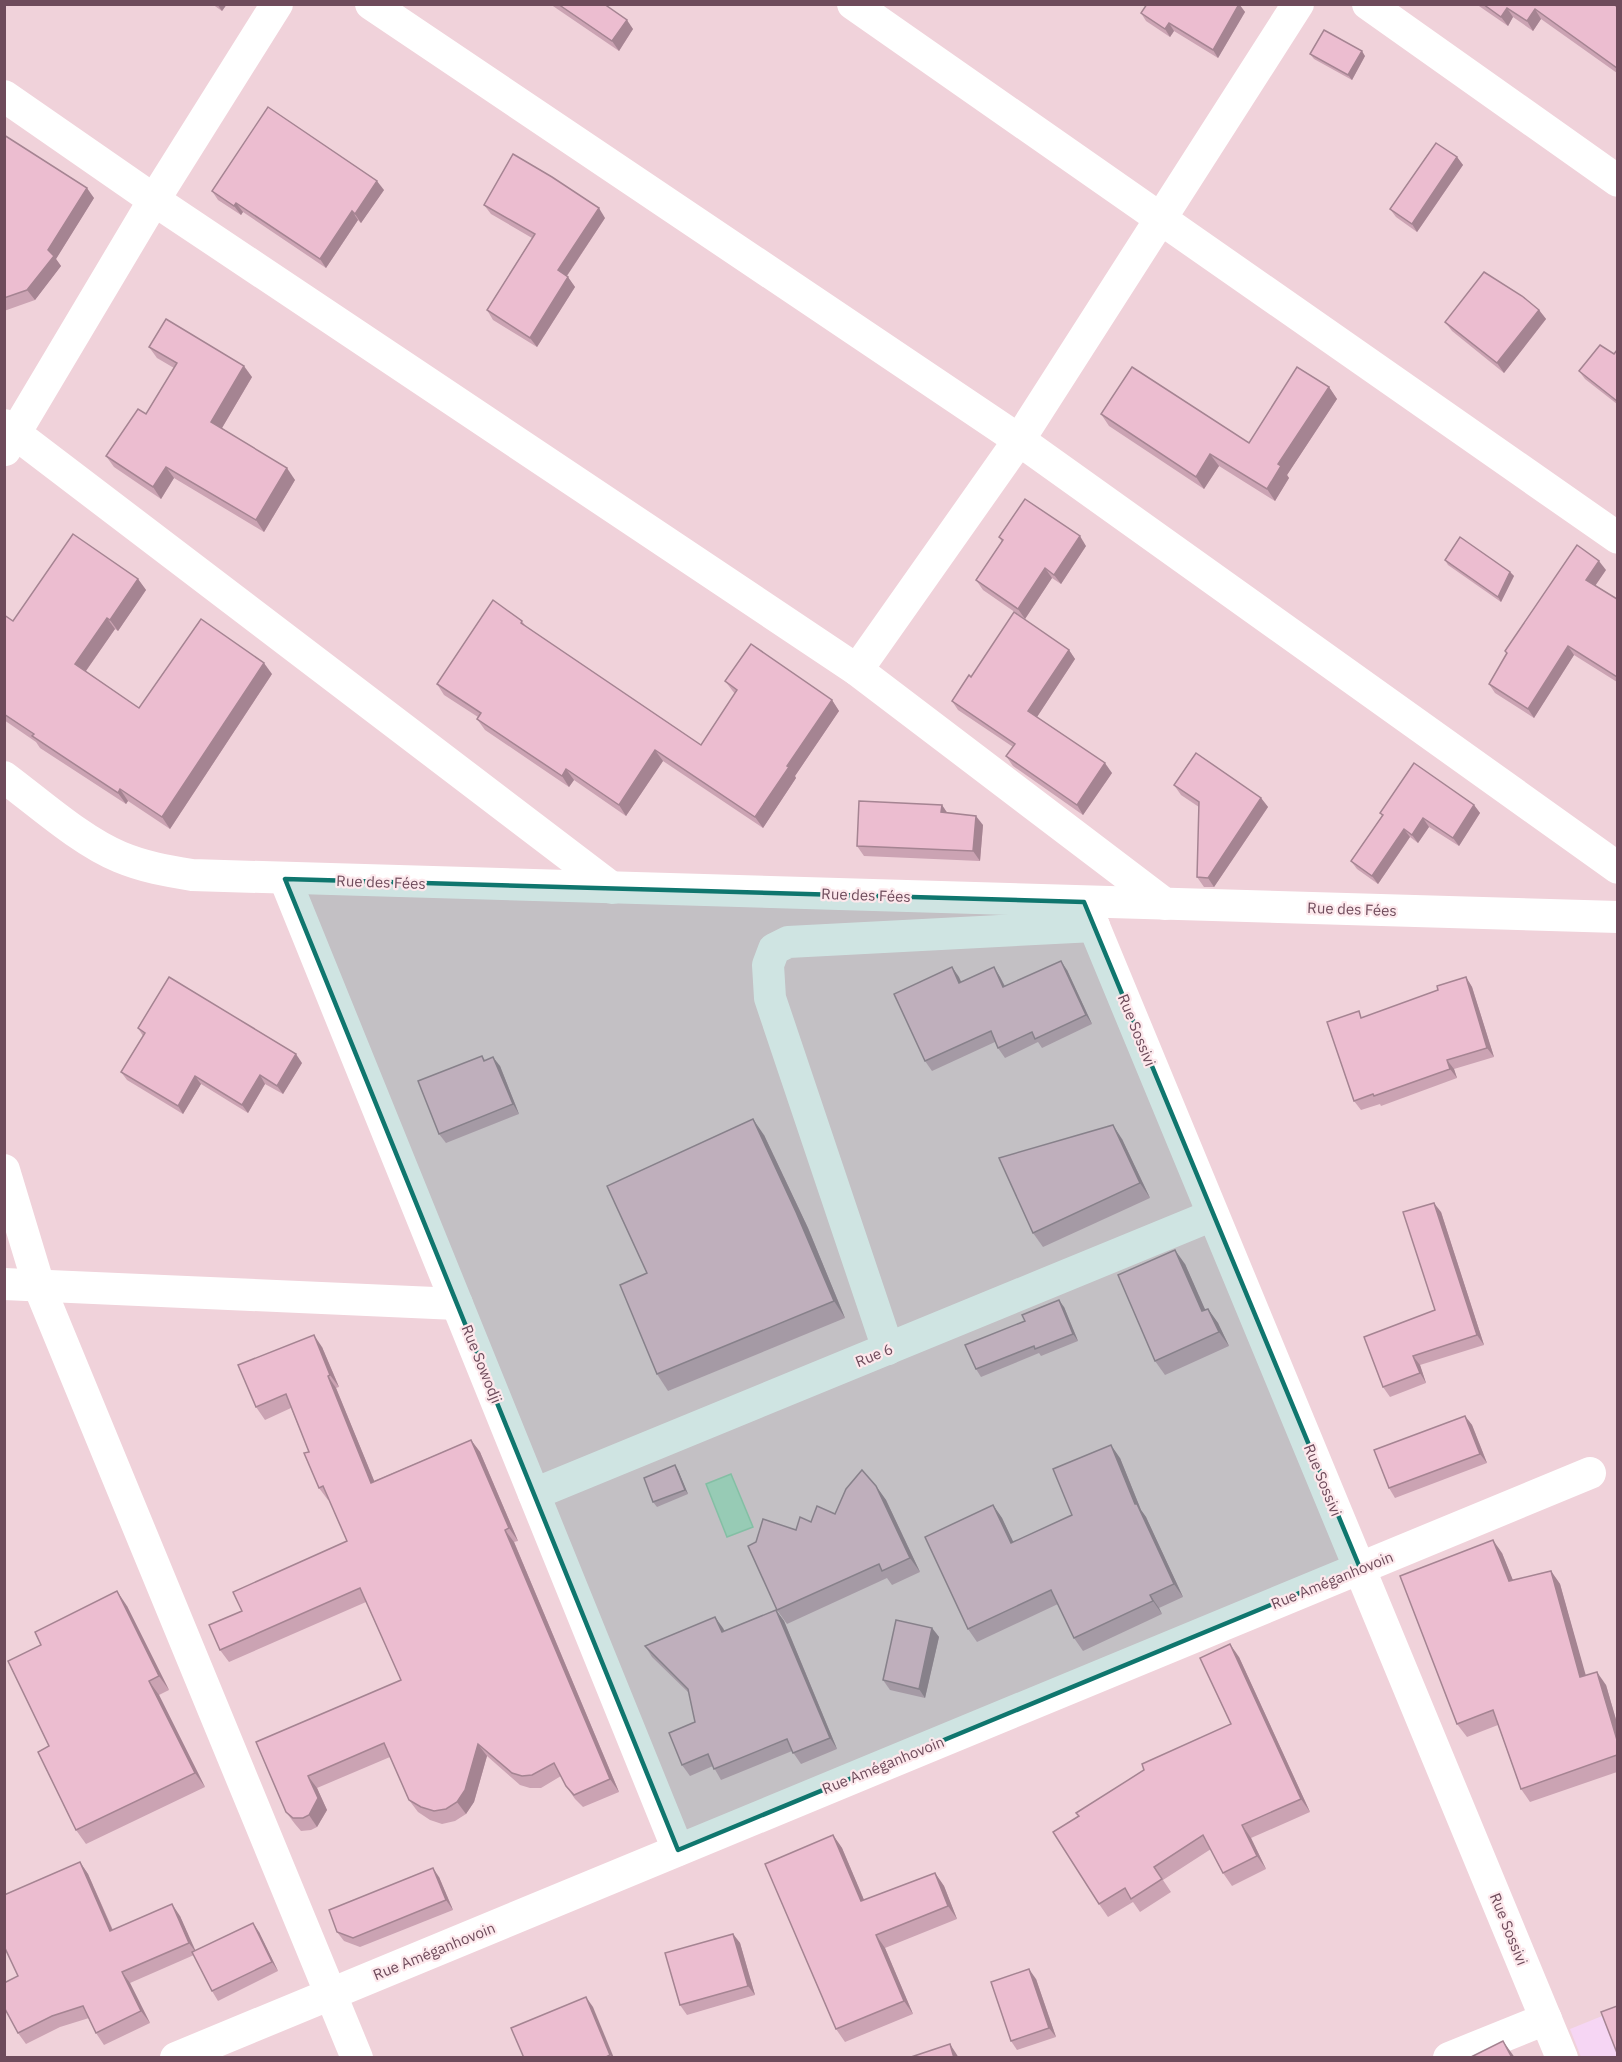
<svg xmlns="http://www.w3.org/2000/svg" width="1622" height="2062" viewBox="0 0 1622 2062" font-family="'IBM Plex Sans',sans-serif">
  <style>
    .residential { fill: #f0d2da }
    .medical { fill: #f6d6f4 }
    .water { fill: #b9e0c7; stroke: #a1d1b2; stroke-width: 1.5 }
    .lines { fill: none; stroke-linecap: round; stroke-linejoin: round }
    .street { stroke: #fff; stroke-width: 32 }
    .wall { fill: #cba3b3 }
    .shaded-wall { fill: #a58492 }
    .building { fill: #ecbdd0; stroke: #a58492; stroke-width: 1.5 }
    .marked { fill: #0f766e; fill-opacity: 0.2; stroke: #0f766e; stroke-width: 4.5; stroke-linejoin: round }
    .labels { text-anchor: middle; dominant-baseline: central; stroke-width: 4.5; stroke-linejoin: round; paint-order: stroke }
    .street-label { font-size: 15px; fill: #6e4b5b; stroke: #fde8ec }
  </style>
  <rect width="100%" height="100%" fill="#f9e2e7"/>
  <rect class="residential" x="5" y="5" width="1612" height="2052"/>
  <polygon class="medical" points="1617,2010 1617,2057 1581,2057 1570,2029"/>
  <polygon class="water" points="731,1474 753,1527 727,1537 706,1484"/>
  <g class="lines">
    <g class="street">
      <polyline points="371,4 1019,440 1618,868"/>
      <polyline points="853,4 1618,538"/>
      <polyline points="1368,4 1618,181"/>
      <polyline points="4,96 154,200 857,670 1165,904"/>
      <polyline points="4,425 612,888"/>
      <polyline points="5,450 154,200 277,4"/>
      <polyline points="857,670 1019,440 1298,4"/>
      <path d="M4,777C39,803 81,841 120,857C144,867 167,871 192,875L1618,917"/>
      <polyline points="285,879 678,1850"/>
      <polyline points="1084,902 1562,2058"/>
      <polyline points="4,1170 39,1286 357,2058"/>
      <polyline points="4,1284 457,1304"/>
      <polyline points="888,1349 770,998 768,965 774,949 788,942 1094,926"/>
      <polyline points="534,1494 1213,1215"/>
      <polyline points="176,2058 1590,1473"/>
      <polyline points="1449,2058 1546,2019"/>
    </g>
  </g>
  <g class="wall">
    <polygon points="212,4 227,4 222,11"/>
    <polygon points="550,4 604,4 633,29 619,51"/>
    <polygon points="1239,4 1245,12 1218,58 1174,31 1170,37 1146,21 1141,13"/>
    <polygon points="1476,4 1614,4 1617,7 1617,73 1541,19 1533,31 1513,17 1508,26"/>
    <polygon points="1310,54 1365,56 1352,80 1314,59"/>
    <polygon points="4,135 94,198 56,259 61,266 35,300 4,311"/>
    <polygon points="1457,157 1463,165 1417,232 1396,217 1390,209"/>
    <polygon points="384,190 361,223 358,220 326,268 243,212 241,215 218,200 212,191"/>
    <polygon points="484,205 605,218 567,276 575,287 537,347 493,320 487,310 532,238 491,214"/>
    <polygon points="1539,310 1546,319 1504,373 1452,331 1445,322"/>
    <polygon points="149,347 252,377 222,428 295,480 264,532 174,478 161,499 114,467 106,456 146,414 174,368 157,358"/>
    <polygon points="1617,350 1617,404 1585,379 1579,371 1614,354"/>
    <polygon points="1329,387 1337,399 1287,475 1289,478 1275,501 1219,466 1204,489 1109,426 1101,414 1249,443"/>
    <polygon points="999,537 1086,546 1061,584 1052,578 1025,619 983,590 976,580 1002,542"/>
    <polygon points="1445,560 1510,572 1514,576 1501,602 1448,565"/>
    <polygon points="1606,570 1595,585 1617,599 1617,682 1574,655 1534,718 1495,693 1489,684 1507,654 1505,651"/>
    <polygon points="138,579 146,590 118,631 115,629 86,671 139,708 272,674 170,829 128,801 126,804 40,748 36,742 4,720 4,615 13,621"/>
    <polygon points="522,621 527,628 701,745 735,694 725,681 832,700 839,711 795,776 796,778 763,828 663,761 626,816 574,780 569,787 485,730 477,719 478,717 444,695 437,684"/>
    <polygon points="1069,650 1075,659 1037,717 1112,773 1083,815 1013,766 1006,756 1013,747 958,710 952,701 971,677"/>
    <polygon points="1174,785 1261,798 1268,807 1214,887 1204,887 1197,877 1199,807 1181,795"/>
    <polygon points="942,805 947,813 983,825 980,861 864,856 857,846"/>
    <polygon points="1474,805 1480,813 1459,846 1429,827 1418,843 1410,837 1378,884 1357,869 1351,861 1382,816 1380,813"/>
    <polygon points="952,967 961,982 994,967 1000,977 1005,986 1067,970 1092,1024 1042,1048 1038,1042 1005,1058 998,1048 995,1042 932,1071 925,1061"/>
    <polygon points="1466,977 1472,987 1494,1057 1454,1069 1457,1078 1381,1106 1380,1104 1361,1110 1354,1101 1363,1018 1438,990"/>
    <polygon points="138,1028 302,1063 283,1094 265,1084 248,1113 201,1084 183,1114 127,1080 121,1072 143,1036"/>
    <polygon points="482,1056 485,1060 500,1066 519,1114 446,1143 439,1134"/>
    <polygon points="764,1135 808,1228 845,1318 668,1391 657,1374 647,1273"/>
    <polygon points="1122,1139 1150,1198 1043,1247 1033,1233"/>
    <polygon points="1441,1212 1484,1345 1420,1365 1426,1383 1390,1397 1383,1387 1435,1310"/>
    <polygon points="1185,1264 1205,1310 1208,1309 1218,1323 1229,1346 1165,1375 1155,1361"/>
    <polygon points="1064,1307 1078,1341 1041,1356 1039,1353 981,1377 976,1369"/>
    <polygon points="322,1347 339,1387 336,1388 374,1481 471,1440 480,1452 518,1541 514,1542 619,1792 583,1807 575,1799 566,1786 561,1776 541,1788 530,1788 520,1785 487,1756 474,1802 466,1814 455,1821 442,1824 430,1820 418,1812 409,1800 390,1757 317,1788 327,1810 317,1827 311,1830 301,1831 295,1824 286,1812 256,1742 401,1680 366,1602 229,1662 220,1650 242,1611 347,1541 329,1500 328,1500 319,1488 309,1452 291,1408 265,1420 256,1407"/>
    <polygon points="1465,1416 1472,1425 1487,1463 1395,1498 1389,1488"/>
    <polygon points="1120,1458 1141,1510 1146,1517 1183,1597 1159,1608 1162,1614 1083,1651 1074,1638 1058,1604 977,1642 968,1629 993,1505 1002,1518 1013,1542 1072,1515"/>
    <polygon points="675,1465 678,1470 688,1494 657,1507 653,1502"/>
    <polygon points="876,1486 886,1500 920,1572 892,1585 887,1578 787,1624 777,1610 756,1542 796,1530 811,1522 835,1514"/>
    <polygon points="1502,1553 1513,1581 1551,1571 1560,1584 1585,1675 1606,1685 1617,1723 1617,1772 1530,1802 1521,1789 1498,1725 1467,1737 1457,1724"/>
    <polygon points="127,1606 169,1690 159,1695 205,1787 86,1844 76,1830 49,1746"/>
    <polygon points="776,1610 784,1621 837,1749 801,1764 792,1751 721,1780 713,1766 690,1776 682,1765 695,1722 689,1693 652,1657 645,1646 723,1628 724,1631"/>
    <polygon points="932,1628 939,1637 925,1698 890,1690 883,1680"/>
    <polygon points="1239,1657 1310,1812 1251,1838 1266,1869 1232,1886 1223,1873 1211,1849 1163,1880 1171,1892 1140,1912 1133,1902 1108,1917 1099,1904 1231,1724"/>
    <polygon points="833,1835 842,1848 864,1900 935,1873 944,1886 957,1919 885,1948 913,2014 845,2042 836,2029"/>
    <polygon points="80,1862 88,1874 113,1930 180,1916 195,1951 259,1932 278,1971 218,2001 212,1991 194,1955 130,1983 150,2023 104,2045 96,2033 89,2018 60,2027 26,2044 18,2033 18,1976"/>
    <polygon points="439,1877 453,1910 360,1947 344,1941 337,1932"/>
    <polygon points="733,1934 740,1943 755,1995 687,2015 680,2005"/>
    <polygon points="1036,1979 1056,2037 1017,2050 1011,2041"/>
  </g>
  <g class="shaded-wall">
    <polygon points="217,4 227,4 222,11"/>
    <polygon points="1239,4 1245,12 1218,58 1213,50"/>
    <polygon points="1507,8 1513,17 1508,26 1501,17"/>
    <polygon points="1535,9 1541,19 1533,31 1527,21"/>
    <polygon points="627,20 633,29 619,51 612,41"/>
    <polygon points="1169,23 1174,31 1170,37 1165,29"/>
    <polygon points="1362,51 1365,56 1352,80 1348,75"/>
    <polygon points="1457,157 1463,165 1417,232 1412,224"/>
    <polygon points="377,181 384,190 361,223 355,214"/>
    <polygon points="87,188 94,198 56,259 61,266 35,300 27,290 48,250"/>
    <polygon points="236,203 243,212 241,215 234,206"/>
    <polygon points="599,208 605,218 564,280 558,270"/>
    <polygon points="352,211 358,220 326,268 320,259"/>
    <polygon points="568,277 575,287 537,347 530,338"/>
    <polygon points="1539,310 1546,319 1504,373 1497,363"/>
    <polygon points="244,366 252,377 219,433 211,422"/>
    <polygon points="1329,387 1337,399 1287,475 1289,478 1275,501 1267,489 1278,464"/>
    <polygon points="1210,454 1219,466 1204,489 1196,477"/>
    <polygon points="166,467 174,478 161,499 153,487"/>
    <polygon points="287,468 295,480 264,532 256,520"/>
    <polygon points="1080,536 1086,546 1061,584 1054,575"/>
    <polygon points="1599,561 1606,570 1593,589 1586,580"/>
    <polygon points="1045,568 1052,578 1025,619 1018,609"/>
    <polygon points="1510,572 1514,576 1501,602 1498,597"/>
    <polygon points="138,579 146,590 118,631 110,620"/>
    <polygon points="107,618 115,629 83,675 75,664"/>
    <polygon points="1568,646 1574,655 1534,718 1528,709"/>
    <polygon points="1069,650 1075,659 1035,720 1028,711"/>
    <polygon points="264,663 272,674 170,829 162,817"/>
    <polygon points="832,700 839,711 795,776 796,778 763,828 755,817 787,766"/>
    <polygon points="655,750 663,761 626,816 619,805"/>
    <polygon points="1105,763 1112,773 1083,815 1077,805"/>
    <polygon points="566,769 574,780 569,787 562,776"/>
    <polygon points="120,789 128,801 126,804 118,793"/>
    <polygon points="1261,798 1268,807 1214,887 1208,878"/>
    <polygon points="942,805 948,814 941,812"/>
    <polygon points="1474,805 1480,813 1459,846 1453,838"/>
    <polygon points="976,816 983,825 980,861 973,851"/>
    <polygon points="1423,818 1429,827 1418,843 1412,835"/>
    <polygon points="1404,829 1410,837 1378,884 1372,876"/>
    <polygon points="1061,961 1067,970 1092,1024 1086,1015"/>
    <polygon points="952,967 959,977 966,993 959,983"/>
    <polygon points="994,967 1000,977 1010,997 1003,987"/>
    <polygon points="1466,977 1472,987 1494,1057 1487,1048"/>
    <polygon points="296,1054 302,1063 283,1094 277,1086"/>
    <polygon points="493,1057 500,1066 519,1114 513,1104"/>
    <polygon points="1447,1060 1454,1069 1457,1078 1450,1069"/>
    <polygon points="260,1075 265,1084 248,1113 242,1105"/>
    <polygon points="195,1076 201,1084 183,1114 178,1106"/>
    <polygon points="753,1119 764,1135 808,1228 845,1318 834,1301"/>
    <polygon points="1113,1125 1122,1139 1150,1198 1140,1183"/>
    <polygon points="1434,1203 1441,1212 1484,1345 1477,1335"/>
    <polygon points="1175,1250 1185,1264 1212,1325 1202,1311"/>
    <polygon points="1059,1300 1064,1307 1078,1341 1073,1334"/>
    <polygon points="1208,1309 1218,1323 1229,1346 1219,1332"/>
    <polygon points="314,1335 322,1347 339,1387 330,1375"/>
    <polygon points="1413,1356 1420,1365 1426,1383 1420,1373"/>
    <polygon points="328,1376 336,1388 380,1495 371,1483"/>
    <polygon points="1465,1416 1472,1425 1487,1463 1480,1454"/>
    <polygon points="471,1440 480,1452 518,1541 509,1528"/>
    <polygon points="1111,1445 1120,1458 1141,1510 1146,1517 1183,1597 1174,1584 1135,1504"/>
    <polygon points="675,1465 678,1470 688,1494 685,1490"/>
    <polygon points="876,1486 886,1500 920,1572 910,1558"/>
    <polygon points="993,1505 1002,1518 1020,1556 1011,1543"/>
    <polygon points="505,1530 514,1542 619,1792 610,1779"/>
    <polygon points="1493,1540 1502,1553 1519,1595 1509,1581"/>
    <polygon points="1551,1571 1560,1584 1590,1690 1580,1677"/>
    <polygon points="117,1591 127,1606 169,1690 159,1676"/>
    <polygon points="1150,1595 1159,1608 1162,1614 1153,1601"/>
    <polygon points="776,1610 784,1621 837,1749 830,1738"/>
    <polygon points="715,1617 723,1628 730,1643 722,1632"/>
    <polygon points="932,1628 939,1637 925,1698 919,1689"/>
    <polygon points="1230,1644 1239,1657 1310,1812 1301,1799"/>
    <polygon points="1597,1672 1606,1685 1617,1723 1617,1740"/>
    <polygon points="149,1681 159,1695 205,1787 195,1773"/>
    <polygon points="478,1744 487,1756 474,1802 466,1814 457,1802"/>
    <polygon points="308,1776 317,1788 327,1810 317,1827 309,1815"/>
    <polygon points="1242,1825 1251,1838 1266,1869 1257,1856"/>
    <polygon points="833,1835 842,1848 870,1914 861,1901"/>
    <polygon points="80,1862 88,1874 118,1943 110,1931"/>
    <polygon points="433,1868 439,1877 453,1910 446,1900"/>
    <polygon points="935,1873 944,1886 957,1919 948,1906"/>
    <polygon points="172,1904 180,1916 197,1954 189,1943"/>
    <polygon points="253,1923 259,1932 278,1971 272,1962"/>
    <polygon points="733,1934 740,1943 755,1995 748,1986"/>
    <polygon points="876,1935 885,1948 913,2014 904,2001"/>
    <polygon points="1029,1969 1036,1979 1056,2037 1049,2028"/>
    <polygon points="122,1972 130,1983 150,2023 141,2011"/>
    <polygon points="586,1997 593,2007 614,2058 612,2058 610,2055"/>
    <polygon points="1503,2041 1513,2055 1515,2058 1512,2058"/>
    <polygon points="950,2044 959,2058 954,2058"/>
  </g>
  <g class="building">
    <polygon points="558,4 604,4 627,20 612,41"/>
    <polygon points="1147,4 1239,4 1213,50 1169,23 1165,29 1141,13"/>
    <polygon points="1483,4 1614,4 1617,7 1617,68 1535,9 1527,21 1507,8 1501,17"/>
    <polygon points="1324,30 1362,51 1348,75 1310,54"/>
    <polygon points="268,107 377,181 355,214 352,211 320,259 236,203 234,206 212,191"/>
    <polygon points="4,135 87,188 48,250 54,256 27,290 4,298"/>
    <polygon points="1436,143 1457,157 1412,224 1390,209"/>
    <polygon points="513,154 552,177 599,208 558,270 568,277 530,338 487,310 535,234 484,205"/>
    <polygon points="1484,272 1522,296 1539,310 1497,363 1445,322"/>
    <polygon points="166,319 244,366 211,422 287,468 256,520 166,467 153,487 106,456 138,409 146,414 177,363 149,347"/>
    <polygon points="1600,345 1614,354 1617,350 1617,401 1579,371"/>
    <polygon points="1132,367 1249,443 1297,367 1329,387 1278,464 1281,466 1267,489 1210,454 1196,477 1101,414"/>
    <polygon points="1025,499 1080,536 1054,575 1045,568 1018,609 976,580 1003,540 999,537"/>
    <polygon points="73,534 138,579 110,620 107,618 75,664 139,708 201,619 264,663 162,817 120,789 118,793 32,736 34,734 4,714 4,615 13,621"/>
    <polygon points="1460,537 1510,572 1498,597 1445,560"/>
    <polygon points="1577,545 1599,561 1586,580 1617,599 1617,677 1568,646 1528,709 1489,684 1507,653 1505,651"/>
    <polygon points="493,600 522,621 521,623 701,745 737,690 725,681 751,644 832,700 787,766 789,767 755,817 655,750 619,805 566,769 562,776 477,719 481,713 437,684"/>
    <polygon points="1014,612 1069,650 1028,711 1105,763 1077,805 1006,756 1015,744 952,701 969,675 971,677"/>
    <polygon points="1196,753 1261,798 1208,878 1197,877 1199,802 1174,785"/>
    <polygon points="1414,763 1474,805 1453,838 1423,818 1412,835 1404,829 1372,876 1351,861 1383,815 1380,813"/>
    <polygon points="859,801 942,805 941,812 976,816 973,851 857,846"/>
    <polygon points="1061,961 1086,1015 1035,1039 1032,1032 998,1048 991,1031 925,1061 894,994 952,967 959,983 994,967 1003,987"/>
    <polygon points="169,977 296,1054 277,1086 260,1075 242,1105 195,1076 178,1106 121,1072 145,1033 138,1028"/>
    <polygon points="1466,977 1487,1048 1447,1060 1450,1069 1374,1096 1373,1094 1354,1101 1327,1022 1359,1011 1361,1018 1438,990 1437,986"/>
    <polygon points="482,1056 484,1061 493,1057 513,1104 439,1134 418,1081"/>
    <polygon points="753,1119 796,1212 834,1301 657,1374 620,1285 647,1273 607,1186"/>
    <polygon points="1113,1125 1140,1183 1033,1233 999,1158"/>
    <polygon points="1434,1203 1477,1335 1413,1356 1420,1373 1383,1387 1364,1337 1435,1310 1403,1212"/>
    <polygon points="1175,1250 1202,1311 1208,1309 1219,1332 1155,1361 1118,1275"/>
    <polygon points="1059,1300 1073,1334 1035,1349 1034,1346 976,1369 965,1345 1025,1321 1022,1315"/>
    <polygon points="314,1335 330,1375 328,1376 371,1483 471,1440 509,1528 505,1530 610,1779 574,1795 566,1786 554,1763 532,1775 522,1776 512,1773 478,1744 465,1790 457,1802 446,1809 434,1811 421,1807 409,1800 384,1743 308,1776 318,1798 309,1815 303,1818 293,1818 286,1812 256,1742 401,1680 360,1588 220,1650 209,1625 242,1611 233,1592 347,1541 323,1486 319,1488 304,1453 309,1452 286,1394 256,1407 238,1365"/>
    <polygon points="1465,1416 1480,1454 1389,1488 1374,1450"/>
    <polygon points="1111,1445 1135,1504 1137,1504 1174,1584 1150,1595 1153,1601 1074,1638 1051,1590 968,1629 925,1537 993,1505 1011,1543 1072,1515 1053,1469"/>
    <polygon points="675,1465 685,1490 653,1502 644,1478"/>
    <polygon points="862,1470 876,1486 910,1558 882,1571 879,1564 777,1610 748,1546 756,1542 763,1519 796,1530 800,1517 811,1522 817,1506 835,1514 846,1489"/>
    <polygon points="1493,1540 1509,1581 1551,1571 1580,1677 1597,1672 1617,1740 1617,1755 1521,1789 1493,1710 1457,1724 1400,1576"/>
    <polygon points="117,1591 159,1676 149,1681 195,1773 76,1830 38,1752 49,1746 8,1661 41,1645 35,1632"/>
    <polygon points="776,1610 830,1738 793,1753 787,1739 714,1769 708,1754 682,1765 669,1733 695,1722 688,1689 645,1646 715,1617 722,1632"/>
    <polygon points="896,1620 932,1628 919,1689 883,1680"/>
    <polygon points="1230,1644 1301,1799 1242,1825 1257,1856 1223,1873 1203,1835 1154,1867 1162,1879 1131,1899 1125,1888 1099,1904 1053,1832 1079,1816 1076,1813 1144,1770 1142,1764 1231,1724 1200,1658"/>
    <polygon points="833,1835 861,1901 935,1873 948,1906 876,1935 904,2001 836,2029 765,1864"/>
    <polygon points="80,1862 110,1931 172,1904 189,1943 122,1972 141,2011 96,2033 83,2006 52,2016 18,2033 4,2007 4,1983 18,1976 4,1946 4,1895"/>
    <polygon points="433,1868 446,1900 353,1938 337,1932 329,1910"/>
    <polygon points="253,1923 272,1962 212,1991 192,1952"/>
    <polygon points="733,1934 748,1986 680,2005 665,1953"/>
    <polygon points="1029,1969 1049,2028 1011,2041 991,1982"/>
    <polygon points="586,1997 610,2055 604,2058 524,2058 511,2028"/>
    <polygon points="1617,2006 1617,2053 1601,2012"/>
    <polygon points="1503,2041 1512,2058 1469,2058"/>
    <polygon points="950,2044 954,2058 908,2058"/>
  </g>
  <path class="marked" d="M285,879L1084,902L1360,1568L678,1850Z"/>
  <g class="labels">
    <g class="street-label">
      <text transform="translate(381 882) rotate(2)">Rue des Fées</text>
      <text transform="translate(866 895) rotate(2)">Rue des Fées</text>
      <text transform="translate(1352 909) rotate(2)">Rue des Fées</text>
      <text transform="translate(1137 1030) rotate(68)">Rue Sossivi</text>
      <text transform="translate(874 1355) rotate(-22)">Rue 6</text>
      <text transform="translate(482 1364) rotate(68)">Rue Sowodji</text>
      <text transform="translate(1323 1480) rotate(68)">Rue Sossivi</text>
      <text transform="translate(1332 1580) rotate(-22)">Rue Améganhovoin</text>
      <text transform="translate(883 1765) rotate(-22)">Rue Améganhovoin</text>
      <text transform="translate(1509 1929) rotate(68)">Rue Sossivi</text>
      <text transform="translate(434 1951) rotate(-22)">Rue Améganhovoin</text>
    </g>
  </g>
  <rect width="1622" height="2062" fill="none" stroke="#6e4b5b" stroke-width="12"/>
</svg>
